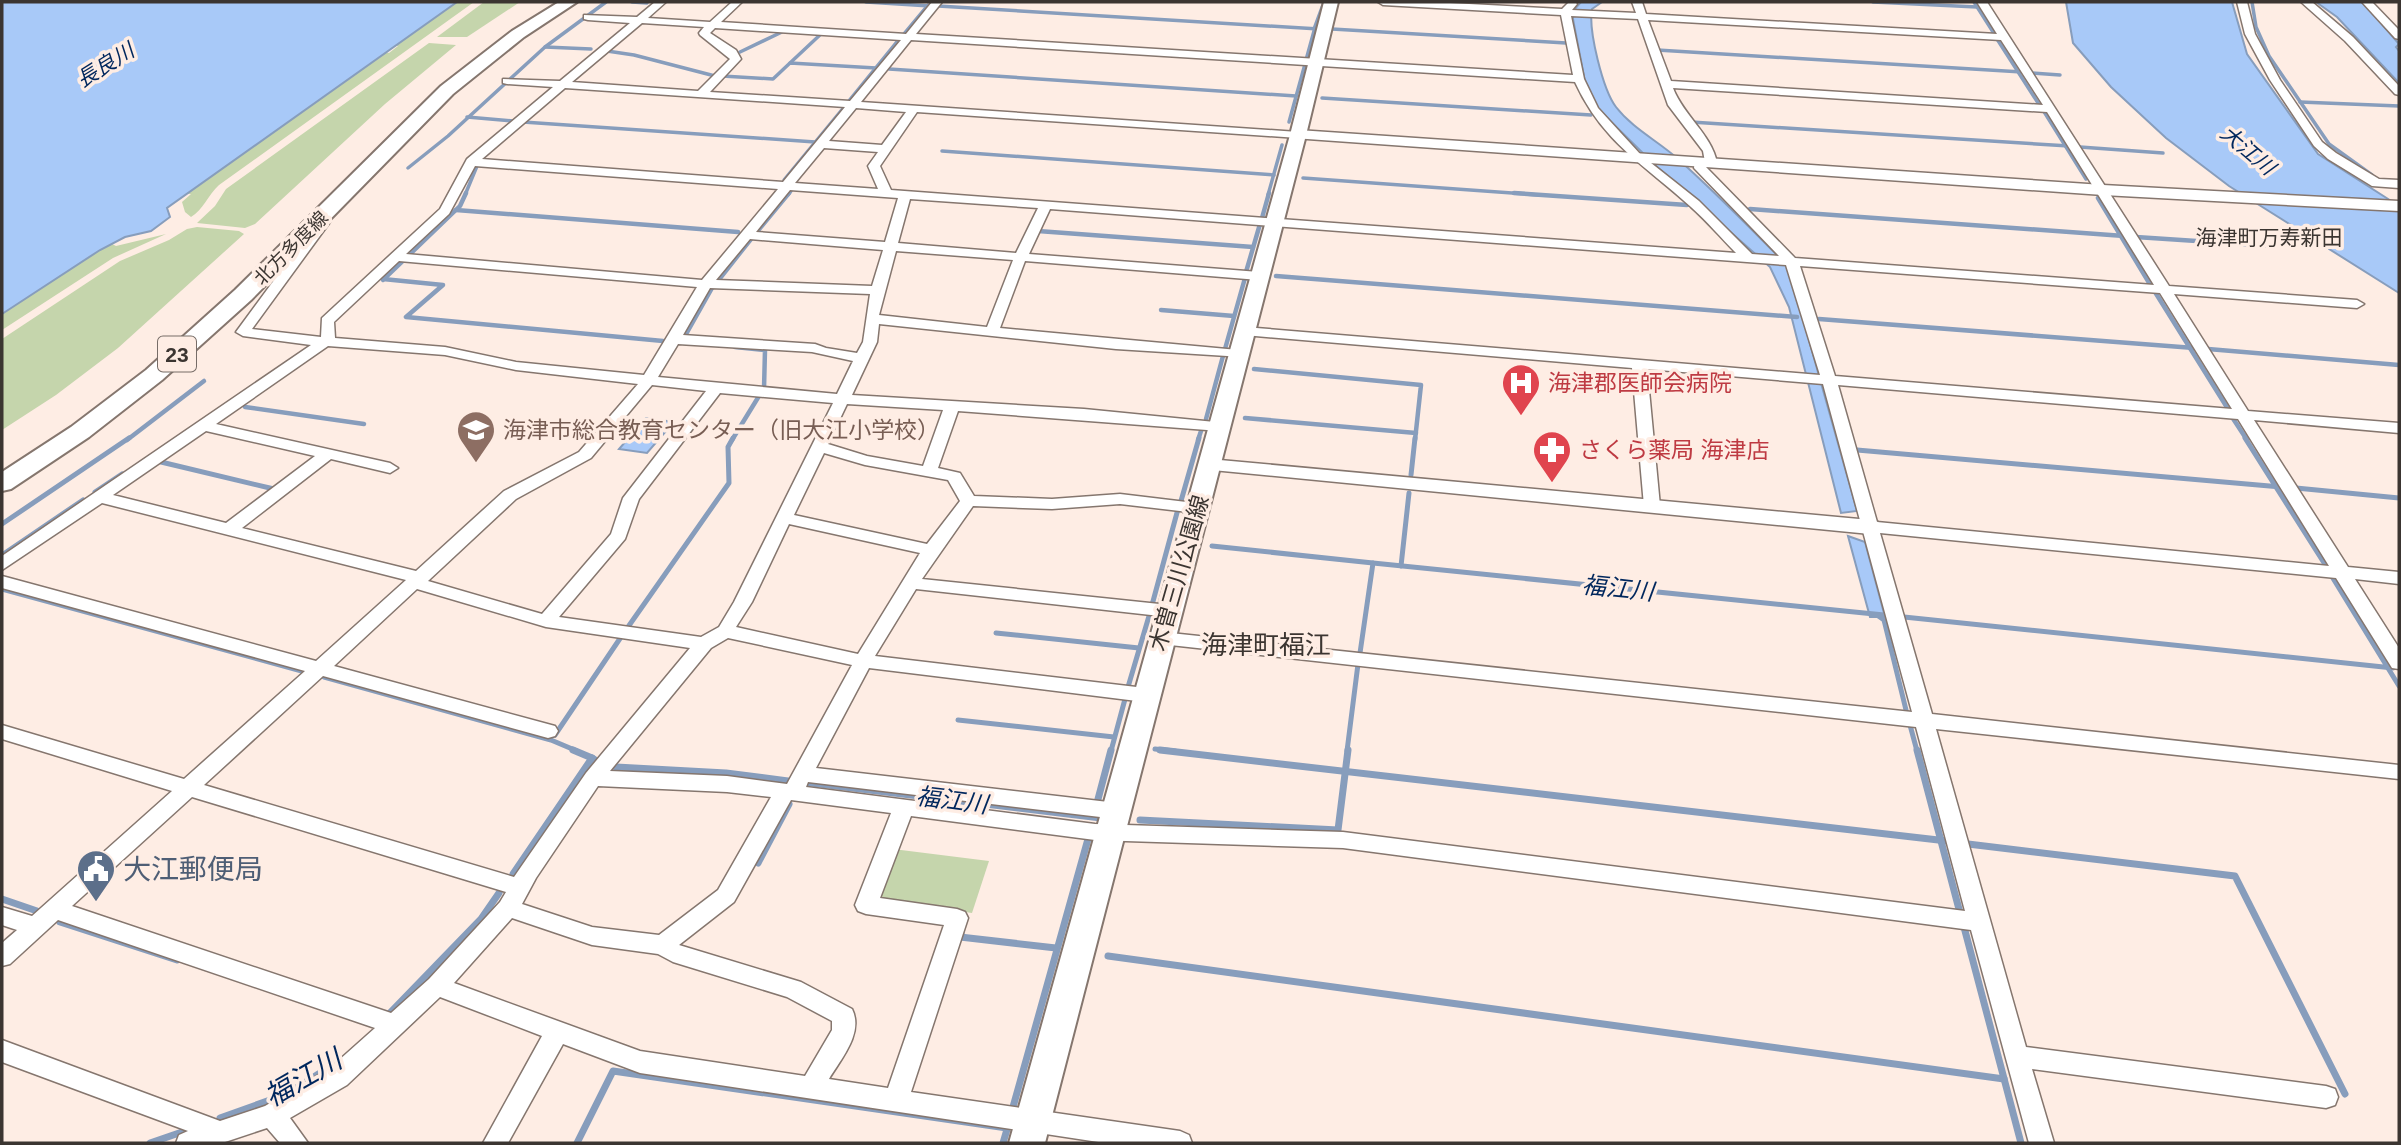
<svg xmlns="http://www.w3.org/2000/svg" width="2401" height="1145" viewBox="0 0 2401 1145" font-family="Arial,'Noto Sans JP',sans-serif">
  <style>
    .green { fill: #c5d5ac }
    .water { fill: #a8c9f8; stroke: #879dbc; stroke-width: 2 }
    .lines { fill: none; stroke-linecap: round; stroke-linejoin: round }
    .stream-far3 { stroke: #879dbc; stroke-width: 3.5 }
    .stream-far2 { stroke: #879dbc; stroke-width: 4.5 }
    .stream-far1 { stroke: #879dbc; stroke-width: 5 }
    .stream { stroke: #879dbc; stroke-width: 7 }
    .minor-casing { stroke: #85766e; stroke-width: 3 }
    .tertiary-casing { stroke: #85766e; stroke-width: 3 }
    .secondary-casing { stroke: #85766e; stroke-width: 4 }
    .primary-casing { stroke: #85766e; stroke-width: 4 }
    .minor { fill: #fff; fill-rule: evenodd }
    .tertiary { fill: #fff; fill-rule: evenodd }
    .secondary { fill: #fff; fill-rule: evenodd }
    .primary { fill: #fff; fill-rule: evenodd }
    .labels { text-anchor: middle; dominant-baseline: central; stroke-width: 7; stroke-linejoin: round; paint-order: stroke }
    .far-street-label { font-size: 19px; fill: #3b3531; stroke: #feede4 }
    .far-water-label { font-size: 21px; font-style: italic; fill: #00275d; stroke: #feede4 }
    .far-quarter-label { font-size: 21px; fill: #3b3531; stroke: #feede4 }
    .shield { fill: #feede4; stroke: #766c67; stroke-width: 2 }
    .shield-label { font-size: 21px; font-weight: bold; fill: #3b3531 }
    .health-label { font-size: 23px; fill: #be3a42; stroke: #feede4; text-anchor: start }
    .education-label { font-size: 23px; fill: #785e54; stroke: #feede4; text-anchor: start }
    .street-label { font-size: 23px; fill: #3b3531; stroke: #feede4 }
    .water-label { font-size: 24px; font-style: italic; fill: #00275d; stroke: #feede4 }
    .quarter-label { font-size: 26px; fill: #3b3531; stroke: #feede4 }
    .near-service-label { font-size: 28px; fill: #4e5e75; stroke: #feede4; text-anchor: start }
    .near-water-label { font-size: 28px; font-style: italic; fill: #00275d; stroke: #feede4 }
  </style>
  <rect width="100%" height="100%" fill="#feede4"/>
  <g class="green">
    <path d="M457,2H474L219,185C208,195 203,210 191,217L185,212L182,202L191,194H186L385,52L389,53L398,46H393Z"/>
    <polygon points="484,2 520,2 467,37 437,37"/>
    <polygon points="429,43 456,45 385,104 255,224 245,228 197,223 215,206 226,189"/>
    <polygon points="197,227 239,231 244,234 118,348 56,395 2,430 2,339 120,261 169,240 187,229"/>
    <polygon points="166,234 113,258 2,330 2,314 100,250 112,244 116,246"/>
    <polygon points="893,849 989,861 972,913 874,899"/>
  </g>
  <g class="water">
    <polygon points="2,2 457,2 167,208 170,217 151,231 125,237 100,250 2,314"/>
    <path d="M1581,2H1602L1592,9C1588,30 1603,90 1616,107C1633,129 1658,141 1678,159C1713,190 1746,224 1779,257L1789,269L1857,511L1841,513L1789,307L1770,267L1656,166L1595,106L1587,92L1573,19V11Z"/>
    <polygon points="2066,2 2232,2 2247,54 2318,154 2399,206 2399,293 2229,186 2166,138 2111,87 2073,43"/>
    <polygon points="2316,2 2363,2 2399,44 2396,47 2399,51 2399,83 2337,17"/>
    <polygon points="646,418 674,422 647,453 619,449"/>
    <polygon points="1848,536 1865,542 1885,617 1870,617"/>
  </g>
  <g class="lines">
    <g class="stream-far3">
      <polyline points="632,2 647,3"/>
      <polyline points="866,2 930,6"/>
      <polyline points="1873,2 1977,7"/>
      <polyline points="1974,2 1995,35"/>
      <polyline points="2252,2 2256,27 2269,56 2329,144 2372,175"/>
      <polyline points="938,6 1319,29"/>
      <polyline points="1314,29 1324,2"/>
      <polyline points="1332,29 1566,43"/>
      <polyline points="903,35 928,5"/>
      <polyline points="1997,39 2040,106"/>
      <polyline points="545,47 591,49"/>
      <polyline points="1657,50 2022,72"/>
      <polyline points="607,51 634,55 715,76"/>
      <polyline points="740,52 784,31"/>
      <polyline points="1306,60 1314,31"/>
      <polyline points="790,63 822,33 817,33"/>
      <polyline points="889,69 1296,96"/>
      <polyline points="2032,73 2060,75"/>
      <polyline points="722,76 773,79 790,63 876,68"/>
      <polyline points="1322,98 1591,115"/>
      <polyline points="848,102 900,38"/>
      <polyline points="2300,102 2399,106"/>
      <polyline points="2043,110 2086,179"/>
      <polyline points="467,117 513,121"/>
      <polyline points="523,122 815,142"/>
      <polyline points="1289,122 1305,64"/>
      <polyline points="1691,122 2069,146"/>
      <polyline points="2080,147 2163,153"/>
      <polyline points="942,151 1274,175"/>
      <polyline points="408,168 448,136 545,47 606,2"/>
      <polyline points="1303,178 1539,195"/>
      <polyline points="784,180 845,106"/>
      <polyline points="465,195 477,166"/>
      <polyline points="788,195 791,191"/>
      <polyline points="1268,195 1282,145"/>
    </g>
    <g class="stream-far2">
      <polyline points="1514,193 1687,205"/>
      <polyline points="2098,198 2151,286"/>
      <polyline points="1750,209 2124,236"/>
      <polyline points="456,210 738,232"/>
      <polyline points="1262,218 1269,193"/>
      <polyline points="1038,231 1253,247"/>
      <polyline points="756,233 789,193"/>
      <polyline points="2136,237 2272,246"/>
      <polyline points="1246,272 1260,224"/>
      <polyline points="1276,276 1797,317"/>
      <polyline points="383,279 443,285 406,317 663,341"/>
      <polyline points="383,280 460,206 466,193"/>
      <polyline points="717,282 751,239"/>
      <polyline points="2155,292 2228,409"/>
      <polyline points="1161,310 1234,316"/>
      <polyline points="1819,319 2194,348"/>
      <polyline points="685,336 712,288"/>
      <polyline points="735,347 765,350 764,389"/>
      <polyline points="1225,349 1245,278"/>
      <polyline points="2208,349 2399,365"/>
      <polyline points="1254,369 1421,385 1415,440"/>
      <polyline points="245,407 364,424"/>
      <polyline points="2232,417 2247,440"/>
      <polyline points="1245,418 1416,433"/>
      <polyline points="1206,419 1223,356"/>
      <polyline points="127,440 204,381"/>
      <polyline points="732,440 759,396"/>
      <polyline points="1198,440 1201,431"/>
    </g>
    <g class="stream-far1">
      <polyline points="2245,438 2326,566"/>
      <polyline points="1857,450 2281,487"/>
      <polyline points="161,462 274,489"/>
      <polyline points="1411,475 1415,438"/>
      <polyline points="2296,488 2399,498"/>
      <polyline points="95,492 122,474"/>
      <polyline points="1181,501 1199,438"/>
      <polyline points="2,524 129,438"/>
      <polyline points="1212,546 1373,563"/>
      <polyline points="2,555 83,500"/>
      <polyline points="1401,566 1409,493"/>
      <polyline points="2331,575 2399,686"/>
      <polyline points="2,589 309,673"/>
      <polyline points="1152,605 1178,509"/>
      <polyline points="1877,615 1884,620 1906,710"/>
      <polyline points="1904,617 2393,668"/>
      <polyline points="628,627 729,483 728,447 733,438"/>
      <polyline points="996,633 1139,648"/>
      <polyline points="1360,653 1373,563 1884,615"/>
      <polyline points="324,677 551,740 577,751"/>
      <polyline points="1128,687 1149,616"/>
      <polyline points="958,720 1114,737"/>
      <polyline points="1910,725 1917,751"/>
      <polyline points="555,735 621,637"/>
      <polyline points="1155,749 1175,751"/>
      <polyline points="1111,751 1125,699"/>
      <polyline points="1347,751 1358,664"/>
    </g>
    <g class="stream">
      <polyline points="573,750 592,758"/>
      <polyline points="1160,750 1947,841"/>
      <polyline points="1917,750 1960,913"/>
      <polyline points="616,767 726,773 788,781"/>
      <polyline points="803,782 1101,818"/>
      <polyline points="1097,803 1111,750"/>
      <polyline points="1140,820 1338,830 1348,750"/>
      <polyline points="1968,844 2235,876 2345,1094"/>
      <polyline points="758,863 789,804"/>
      <polyline points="513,874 592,758 595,760"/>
      <polyline points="2,899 37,911"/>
      <polyline points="60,922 177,960"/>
      <polyline points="1964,927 2021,1143"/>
      <polyline points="961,933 960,937 1056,948"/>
      <polyline points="1108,956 2004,1079"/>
      <polyline points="390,1013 481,919 499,893"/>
      <polyline points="1013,1107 1088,839"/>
      <polyline points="220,1118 287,1094 339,1061"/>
      <polyline points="150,1143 182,1132"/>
      <polyline points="577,1143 613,1071 1007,1128"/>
      <polyline points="1003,1143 1008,1126"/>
    </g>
    <defs>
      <g id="minor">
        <path d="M655,2H666L648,18L710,22L732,2H742L721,22L906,34L932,2H942L916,34L1573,75L1561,15L1383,5L1378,2H1431L1562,9L1569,2H1575L1577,4L1572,10L1636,13L1632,2H1642L1646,14L1997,34L1977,2H1987L2169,286L2357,300L2364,304L2357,308L2174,294L2248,411L2399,423V433L2254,420L2348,567L2399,572V584L2355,579L2399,648V669L2392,668L2336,578L1880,533L1932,714L2399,765V779L1936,729L2026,1047L2326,1086L2335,1089L2338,1097L2335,1105L2326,1108L2032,1069L2054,1143H2029L1971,930L1343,848L1095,840L911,816L880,898L957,909L965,912L968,918L911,1092L1180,1131L1189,1135L1192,1143H1105L640,1073L563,1044L508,1143H483L542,1036L440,997L347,1085L290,1118L308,1143H280L267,1128L222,1143H176L179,1135L188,1131L2,1062V1040L220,1121L265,1106L329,1069L375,1028L58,920L10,964L2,966V943L17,930L2,925V907L32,916L172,791L2,739V725L184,779L305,671L2,588V576L316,661L406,580L102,503L2,570V556L311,345L243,336L236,332L319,219L324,218L330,222L252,329L321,337L322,318L440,209L467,159L553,87L507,84L503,83V79L560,81L630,23L588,20L584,19V15L637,17ZM1571,16L1638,19L1668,105L1703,151L1705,162L1695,159L1694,168L1779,256L1752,254L1699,201L1641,155L1598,108L1584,79ZM1648,20L2001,40L2043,105L1671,81ZM642,23L704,27L699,33L700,35L730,59L698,91L572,82ZM715,28L901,40L850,101L710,92L741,59L736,50L710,33ZM911,40L1575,82C1603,143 1644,164 1691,207C1707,221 1721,238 1736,253L891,190L880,166L917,112L1298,138L1304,135L1298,132L861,102ZM565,88L845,107L783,182L482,159ZM1673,88L2047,112L2154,285L1795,258L1706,167L1705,163L1711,167L1717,163C1712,135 1683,115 1673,88ZM856,108L906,112L882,145L829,141ZM824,148L878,152L868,166L878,189L795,183ZM475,166L778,189L702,280L406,254L449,214ZM790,190L898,198L885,242L756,232ZM910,199L1038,208L1016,253L898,243ZM1050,209L1786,265L1820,375L1244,327L1237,331L1244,335L1632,368L1644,506L1652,511L1660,506L1647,369L1823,384L1912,712L1161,632L1155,634L1152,638L1155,642L1161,644L1916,727L1965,911L1343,832L1095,824L806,787L808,782L1117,819L1124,817L1127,811L1124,805L1117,803L816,768L869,668L1145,702L1152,700L1155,695L1152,690L1145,688L875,656L916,589L1169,617L1178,611L1169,605L922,579L973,506L1052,509L1120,504L1197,513L1205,508L1203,504L1120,494L1052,499L974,496L960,473L938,468L958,411L1220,431L1228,426L1225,423L1084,409L852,395L877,342L879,324L1116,349L1243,357L1245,354L1238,350L1000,328L1025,261L1259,280L1266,276L1259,272L1029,254ZM750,239L883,250L872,286L716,280ZM896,251L1013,260L987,327L879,315ZM399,261L697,287L644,375L516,362L445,347L335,338L334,322ZM1800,266L2160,293L2232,409L1835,376ZM710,288L870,294L863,342L857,353L826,348L815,344L683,335ZM678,344L812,352L853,361L837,394L658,377ZM328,346L445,355L516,370L638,384L579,452L504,491L416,571L242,528L331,459L390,473L398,468L390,463L216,424ZM652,385L706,391L623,498L611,534L542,614L428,581L516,499L591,458ZM1838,385L2238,419L2329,566L1877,522ZM720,393L833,403L734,602L719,627L701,637L559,617L625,539L639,499ZM847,404L943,410L923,466L867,456L828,444ZM206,431L315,456L226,523L113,495ZM824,453L865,465L948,480L960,501L927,544L794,515ZM789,524L920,553L858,654L736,627L752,602ZM417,589L546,627L690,648L586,773L514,877L204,785L323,676L548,738L555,736L558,731L555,726L334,666ZM728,638L852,665L787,784L727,776L610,771L711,648ZM598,786L727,792L771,797L718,890L659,935L592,927L522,904L536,878ZM192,797L506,892L500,902L429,979L391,1013L72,906ZM791,800L891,813L855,905L858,911L866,914L944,925L888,1088L829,1079C841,1059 864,1033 852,1009L801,982L679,945L734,902ZM512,918L592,945L658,954L673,962L787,997L832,1021V1030L805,1076L640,1051L454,983Z"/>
        <polygon points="2237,2 2247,2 2255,34 2280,80 2322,142 2336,153 2379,179 2399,180 2399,188 2372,186 2328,159 2314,146 2270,80 2245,34"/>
        <polygon points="2301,2 2312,2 2353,37 2399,86 2399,95 2395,94 2345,41"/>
        <polygon points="2362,2 2372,2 2399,30 2399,39 2395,38"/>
      </g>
      <g id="tertiary">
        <polygon points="1298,130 2103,185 2399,201 2399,211 2103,195 1293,138 1290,135 1293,132"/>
        <polygon points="1209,459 1870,520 1878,522 1881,527 1878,532 1870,534 1202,469 1199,465 1202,461"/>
      </g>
      <polygon id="secondary" points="1324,2 1338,2 1306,135 1045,1143 1009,1143 1290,135"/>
      <polygon id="primary" points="559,2 577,2 524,37 453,94 251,300 162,380 89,437 11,489 2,491 2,472 71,427 146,370 235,290 441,86 512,31"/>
    </defs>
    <use href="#minor" class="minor-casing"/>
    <use href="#tertiary" class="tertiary-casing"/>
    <use href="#secondary" class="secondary-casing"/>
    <use href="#primary" class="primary-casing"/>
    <use href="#minor" class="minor"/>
    <use href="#tertiary" class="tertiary"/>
    <use href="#secondary" class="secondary"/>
    <use href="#primary" class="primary"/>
  </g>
  <defs>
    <symbol id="hospital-pin" viewBox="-11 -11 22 30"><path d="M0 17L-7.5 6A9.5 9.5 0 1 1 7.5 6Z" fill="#e0444e" stroke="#feede4"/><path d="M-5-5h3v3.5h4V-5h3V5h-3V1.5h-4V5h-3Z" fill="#fff"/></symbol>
    <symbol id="school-pin" viewBox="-11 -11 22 30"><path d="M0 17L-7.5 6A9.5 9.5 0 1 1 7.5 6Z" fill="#8d6e63" stroke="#feede4"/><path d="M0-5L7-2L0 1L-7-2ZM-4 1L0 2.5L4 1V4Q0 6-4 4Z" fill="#fff"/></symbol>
    <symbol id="pharmacy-pin" viewBox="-11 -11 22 30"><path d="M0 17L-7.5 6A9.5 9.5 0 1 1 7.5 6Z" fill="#e0444e" stroke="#feede4"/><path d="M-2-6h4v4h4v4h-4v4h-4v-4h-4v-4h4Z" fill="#fff"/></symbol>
    <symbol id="civic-pin" viewBox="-11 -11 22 30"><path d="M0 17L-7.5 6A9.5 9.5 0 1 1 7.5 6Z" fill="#5c6f8a" stroke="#feede4"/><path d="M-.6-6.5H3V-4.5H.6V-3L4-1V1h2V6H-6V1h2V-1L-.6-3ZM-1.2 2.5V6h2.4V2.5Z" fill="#fff"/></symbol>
  </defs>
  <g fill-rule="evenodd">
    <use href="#hospital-pin" x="1499" y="361" width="44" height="60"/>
    <use href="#school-pin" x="454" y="408" width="44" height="60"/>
    <use href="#pharmacy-pin" x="1530" y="428" width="44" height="60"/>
    <use href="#civic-pin" x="74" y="847" width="44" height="60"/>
  </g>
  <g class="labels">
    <g class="far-street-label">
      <text transform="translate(291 248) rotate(-45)">北方多度線</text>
    </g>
    <g class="far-water-label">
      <text transform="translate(105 65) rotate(-32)">長良川</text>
      <text transform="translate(2248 150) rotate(40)">大江川</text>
    </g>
    <g class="far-quarter-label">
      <text x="2269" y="237">海津町万寿新田</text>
    </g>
    <rect class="shield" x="158" y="336.5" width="38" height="35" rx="5"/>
    <g class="shield-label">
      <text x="177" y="354">23</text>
    </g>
    <g class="health-label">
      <text x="1548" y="383">海津郡医師会病院</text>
      <text x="1579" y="450">さくら薬局 海津店</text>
    </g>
    <g class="education-label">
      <text x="503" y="430">海津市総合教育センター（旧大江小学校）</text>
    </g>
    <g class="street-label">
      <text transform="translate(1179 573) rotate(-74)">木曽三川公園線</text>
    </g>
    <g class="water-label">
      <text transform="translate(1618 588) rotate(6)">福江川</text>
      <text transform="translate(952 800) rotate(7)">福江川</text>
    </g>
    <g class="quarter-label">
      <text x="1266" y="645">海津町福江</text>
    </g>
    <g class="near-service-label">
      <text x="123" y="869">大江郵便局</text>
    </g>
    <g class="near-water-label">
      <text transform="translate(303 1078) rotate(-30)">福江川</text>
    </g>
  </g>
  <rect width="2401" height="1145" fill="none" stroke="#3b3531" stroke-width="7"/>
</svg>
